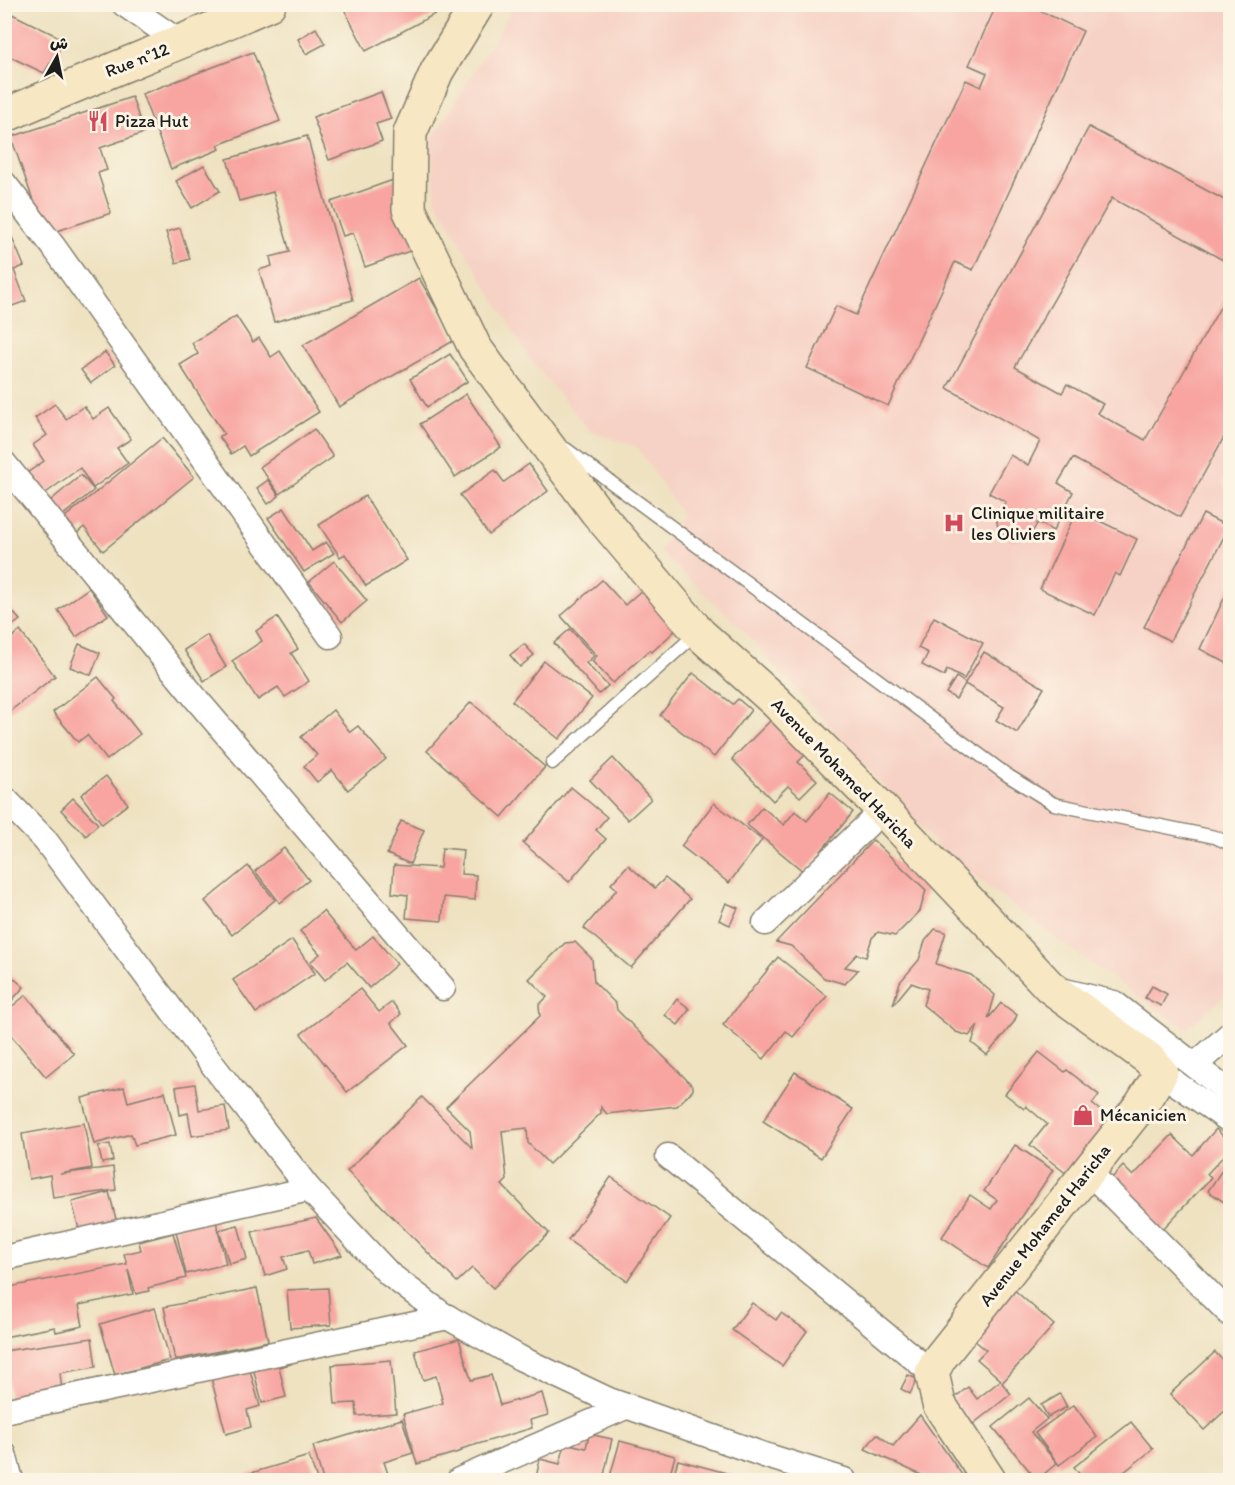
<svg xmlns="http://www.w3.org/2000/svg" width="1235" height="1485" viewBox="0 0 1235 1485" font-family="Itim,'Playpen Sans Arabic',sans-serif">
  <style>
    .built { fill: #f6d1c5 }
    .building { fill: #f8a5a1 }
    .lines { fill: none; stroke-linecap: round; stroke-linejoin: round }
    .lane-casing { stroke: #857f6e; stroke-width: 15 }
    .street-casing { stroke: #857f6e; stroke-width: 27 }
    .secondary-casing { stroke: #857f6e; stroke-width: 36 }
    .lane { stroke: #fff; stroke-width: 12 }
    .street { stroke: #fff; stroke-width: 24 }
    .secondary { stroke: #f8e7c3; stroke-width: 33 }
    .labels { text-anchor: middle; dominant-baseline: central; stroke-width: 6; stroke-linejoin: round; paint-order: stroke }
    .street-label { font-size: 18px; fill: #1c1c1c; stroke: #fcf5e5 }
    .poi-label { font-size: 18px; fill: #1c1c1c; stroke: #fcf5e5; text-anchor: start }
  </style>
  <rect width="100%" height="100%" fill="#fcf5e5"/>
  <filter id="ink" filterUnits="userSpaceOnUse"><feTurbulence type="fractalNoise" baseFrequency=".0167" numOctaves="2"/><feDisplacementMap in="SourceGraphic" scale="12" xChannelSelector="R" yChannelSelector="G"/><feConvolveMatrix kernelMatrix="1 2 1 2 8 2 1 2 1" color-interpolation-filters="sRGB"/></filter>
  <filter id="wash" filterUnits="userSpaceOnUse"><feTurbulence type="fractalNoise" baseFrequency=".008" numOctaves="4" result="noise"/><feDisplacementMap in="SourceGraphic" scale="24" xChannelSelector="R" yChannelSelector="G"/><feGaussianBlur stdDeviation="1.35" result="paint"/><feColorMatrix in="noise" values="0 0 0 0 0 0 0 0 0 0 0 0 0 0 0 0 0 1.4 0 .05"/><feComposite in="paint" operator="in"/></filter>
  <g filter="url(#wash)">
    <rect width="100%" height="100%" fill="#eee2c1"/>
    <polygon class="built" points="515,5 1230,5 1230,467 1222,483 1230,492 1230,992 1186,1029 1073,951 946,855 739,626 660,552 682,515 637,447 590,431 531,361 436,201 431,141"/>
    <g id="blocks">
      <g class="building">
        <polygon points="357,4 430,4 435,14 366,51 345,11"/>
        <polygon points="997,4 1026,4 1083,31 973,270 955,262 888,406 807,368 836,306 856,315 966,80 981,87 987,73 969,65"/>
        <polygon points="4,10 65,40 44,73 4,54"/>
        <polygon points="316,28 325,44 306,54 298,39"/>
        <polygon points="253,52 280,121 218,145 220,149 171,169 142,94"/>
        <polygon points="381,92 391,119 376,124 382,141 329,160 313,117"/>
        <polygon points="132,97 144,133 100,148 107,170 98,173 111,213 45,235 11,137"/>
        <polygon points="1089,127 1230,203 1230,264 1112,198 1015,367 1062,393 1067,384 1103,404 1097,413 1145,440 1230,290 1230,426 1180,517 1073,458 1058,483 1073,492 1053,531 1038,522 1030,536 1013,541 999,533 996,517 1006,502 989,493 1010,455 1028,465 1040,441 947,388"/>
        <polygon points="307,136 353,300 274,322 259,270 272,266 270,257 290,252 273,192 239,201 227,159"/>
        <polygon points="204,165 220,191 192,208 176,181"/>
        <polygon points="396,179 421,247 365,267 353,233 343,236 331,202"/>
        <polygon points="4,218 24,266 14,270 26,301 4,309 4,259 6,258 4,254"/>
        <polygon points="180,228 190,259 176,263 166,232"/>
        <polygon points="419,278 455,340 339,407 303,345"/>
        <polygon points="236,316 253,342 259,338 271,357 280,351 319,412 249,456 243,446 231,454 219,436 224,434 180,365 198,354 192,343"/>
        <polygon points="105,352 115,365 91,383 81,370"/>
        <polygon points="450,354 468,381 427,407 410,379"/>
        <polygon points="466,394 501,447 455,477 420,424"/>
        <polygon points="55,404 66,419 84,406 93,419 109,408 131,439 117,448 128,463 93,488 80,468 43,495 27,473 44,461 33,445 47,435 35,418"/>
        <polygon points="314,429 333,457 279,494 260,467"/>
        <polygon points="162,438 194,477 103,551 84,527 77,533 65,517 96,492 97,493 96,492"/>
        <polygon points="529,464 548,491 489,535 460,495 495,470 504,482"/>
        <polygon points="81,475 94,490 62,516 50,501"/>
        <polygon points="268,480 279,496 268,504 257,488"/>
        <polygon points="365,496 407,560 366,586 345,554 340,557 319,525"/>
        <polygon points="284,508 312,551 326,542 334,553 304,572 268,518"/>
        <polygon points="1077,510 1137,539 1120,576 1115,573 1095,615 1040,589"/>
        <polygon points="1203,514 1229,527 1170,641 1144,627"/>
        <polygon points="334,561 367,601 342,622 309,582"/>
        <polygon points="602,580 625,605 644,588 679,627 652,652 650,650 613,683 592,661 597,656 561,616"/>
        <polygon points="1230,586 1230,665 1200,649"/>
        <polygon points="89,588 108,615 76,637 58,610"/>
        <polygon points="4,602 20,620 4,632"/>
        <polygon points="277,617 298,649 291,653 309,681 285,697 278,687 258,700 232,661 262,641 256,631"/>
        <polygon points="934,617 983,643 964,679 947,670 944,676 922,665 928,653 918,648"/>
        <polygon points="570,629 594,656 586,663 608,686 599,694 554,643"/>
        <polygon points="20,631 55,676 10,711 4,704 4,644"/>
        <polygon points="207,635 226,667 204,681 184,650"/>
        <polygon points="79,644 100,653 91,675 70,667"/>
        <polygon points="524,644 534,655 520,667 510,655"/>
        <polygon points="984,652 1044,688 1017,733 996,720 1004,707 965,684 956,699 946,693 956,677 965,683"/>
        <polygon points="544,661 592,698 559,739 512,701"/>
        <polygon points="693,673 733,704 738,699 751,710 714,757 660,715"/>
        <polygon points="98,677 116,699 114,701 140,734 107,760 87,735 78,742 53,712"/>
        <polygon points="471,702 545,767 502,817 427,751"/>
        <polygon points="333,710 350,732 358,726 386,759 348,790 332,770 317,782 304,766 317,755 301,737"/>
        <polygon points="772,719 807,753 798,762 817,780 800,797 788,786 773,801 732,759"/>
        <polygon points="613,758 651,799 628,820 590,780"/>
        <polygon points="106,776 128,804 102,824 81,795"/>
        <polygon points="571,787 607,817 596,830 606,839 569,882 523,843"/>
        <polygon points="830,793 853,812 804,872 747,825 762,807 784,825 795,811 807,821"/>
        <polygon points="73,798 98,824 86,836 61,810"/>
        <polygon points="714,803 762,840 729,883 681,846"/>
        <polygon points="401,821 424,830 410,864 387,854"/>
        <polygon points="873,840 926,890 920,911 895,936 878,932 872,938 866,957 857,954 845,967 858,970 845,984 824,978 791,946 776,942"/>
        <polygon points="284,848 309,880 280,903 255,871"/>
        <polygon points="442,848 463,850 461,874 476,875 475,900 444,897 442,921 406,918 408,895 392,893 394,865 440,868"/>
        <polygon points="628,865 655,888 665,878 690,899 631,968 584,928 617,889 611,884"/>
        <polygon points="248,866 275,900 232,935 205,901"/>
        <polygon points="726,903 738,908 730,925 719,920"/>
        <polygon points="323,911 356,950 373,936 397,964 369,988 347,962 325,980 310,962 320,954 300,931"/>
        <polygon points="935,929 946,932 936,964 971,975 995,995 988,1019 1001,1003 1017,1015 1014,1022 987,1055 972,1043 978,1025 969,1036 956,1032 923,1005 928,989 911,983 893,1005 900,982 919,960 925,941"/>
        <polygon points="292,940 315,973 256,1013 233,980"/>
        <polygon points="575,942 592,959 594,982 616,1004 617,1010 693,1086 693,1090 677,1106 607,1114 601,1107 601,1113 549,1164 528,1143 527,1128 502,1131 507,1180 502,1185 549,1233 493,1288 472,1268 457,1282 347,1171 422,1097 472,1148 470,1131 446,1107 540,1016 539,1005 547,997 529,979 565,943"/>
        <polygon points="778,957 827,996 793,1037 786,1031 764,1059 723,1025"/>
        <polygon points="4,970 24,987 4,1009"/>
        <polygon points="1152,986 1167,994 1161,1006 1145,998"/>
        <polygon points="360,989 379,1012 392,1002 401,1014 391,1023 408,1045 347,1092 301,1034"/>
        <polygon points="26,995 74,1054 46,1077 4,1027 4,1013"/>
        <polygon points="677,999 690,1009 678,1025 665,1015"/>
        <polygon points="1039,1052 1065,1072 1067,1070 1099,1095 1092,1104 1112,1120 1068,1175 1030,1145 1047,1124 1026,1106 1024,1109 1005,1094"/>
        <polygon points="795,1072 853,1109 821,1158 763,1121"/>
        <polygon points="195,1084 199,1110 225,1106 229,1130 192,1136 188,1113 180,1115 176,1087"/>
        <polygon points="124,1087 128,1102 165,1092 176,1135 135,1145 131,1134 94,1144 82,1098"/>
        <polygon points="84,1123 92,1168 60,1174 113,1167 116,1190 53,1198 50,1175 29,1179 22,1134"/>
        <polygon points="1216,1129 1230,1143 1230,1149 1207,1174 1211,1178 1161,1231 1109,1181 1123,1166 1133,1176 1172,1135 1193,1155"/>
        <polygon points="110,1144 113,1161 102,1163 98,1146"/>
        <polygon points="1015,1145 1053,1170 988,1268 942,1237 970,1195 991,1209 997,1200 984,1191"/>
        <polygon points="1230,1158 1230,1206 1208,1191"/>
        <polygon points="611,1177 670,1218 627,1281 568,1240"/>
        <polygon points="109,1192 117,1223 80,1233 72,1202"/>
        <polygon points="215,1217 226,1264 186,1274 175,1227"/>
        <polygon points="316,1218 342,1255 312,1264 308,1250 283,1257 287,1269 265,1276 252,1232"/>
        <polygon points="238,1225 247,1259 229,1264 219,1230"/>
        <polygon points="173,1233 186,1278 148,1288 149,1291 136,1294 128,1270 133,1294 79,1305 83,1326 56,1332 55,1327 4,1337 4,1288 127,1264 124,1254 141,1250 139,1242"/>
        <polygon points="1011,1287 1054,1325 1002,1383 1011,1394 973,1424 953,1399 968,1387 977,1399 1001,1380 977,1359 986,1350 968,1335"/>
        <polygon points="257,1288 268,1341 175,1360 164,1307"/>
        <polygon points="328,1288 331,1325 290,1328 287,1290"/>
        <polygon points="752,1303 776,1320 781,1313 807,1331 782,1366 732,1330"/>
        <polygon points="155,1308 170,1360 115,1375 100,1324"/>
        <polygon points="92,1338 96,1367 60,1373 62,1391 10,1399 4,1351"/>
        <polygon points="459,1339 471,1380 491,1375 500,1405 542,1393 548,1415 530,1420 532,1428 461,1449 462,1451 417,1464 403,1414 443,1403 436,1376 423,1380 415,1351"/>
        <polygon points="286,1348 291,1364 279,1367 286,1397 262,1403 250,1356"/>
        <polygon points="1215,1352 1229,1367 1230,1366 1230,1411 1228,1408 1204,1430 1170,1394"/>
        <polygon points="391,1360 396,1413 357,1416 356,1403 335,1404 332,1365"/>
        <polygon points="249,1367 260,1406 247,1410 251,1427 226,1434 211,1378"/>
        <polygon points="908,1375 917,1379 910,1394 901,1389"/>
        <polygon points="1060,1394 1067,1407 1048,1417 1041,1405"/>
        <polygon points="1029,1398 1047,1419 1031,1432 1057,1463 1037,1480 993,1427"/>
        <polygon points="1074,1405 1097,1437 1059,1465 1035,1433"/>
        <polygon points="920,1415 960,1472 964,1480 932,1480 865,1449 877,1434 893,1446"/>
        <polygon points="402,1419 413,1453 384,1462 390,1480 323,1480 313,1446"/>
        <polygon points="1131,1422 1153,1449 1114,1480 1084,1480 1074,1467"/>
        <polygon points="589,1434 612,1439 603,1480 548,1480 536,1478 540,1459 560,1464 565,1443 586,1448"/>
        <polygon points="620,1441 675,1456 668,1480 609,1480"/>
        <polygon points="309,1456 317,1480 235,1480 234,1478"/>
        <polygon points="678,1460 730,1474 728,1480 672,1480"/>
      </g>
    </g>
  </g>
  <g filter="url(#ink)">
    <use href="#blocks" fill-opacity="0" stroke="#857f6e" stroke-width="1.5"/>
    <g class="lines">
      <defs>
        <g id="lane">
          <polyline points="566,449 1007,775 1054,804 1215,837 1230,844"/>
          <polyline points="552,763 688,641 700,634"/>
        </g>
        <g id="street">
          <polyline points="124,4 181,43"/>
          <polyline points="4,183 53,246 330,636"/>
          <polyline points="4,463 198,701 443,988"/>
          <polyline points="4,798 45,840 209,1060 309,1189 389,1274 442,1314 520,1358 609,1400 764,1455 844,1480"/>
          <polyline points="765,923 883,810"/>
          <polyline points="1061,990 1114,1003 1230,1093"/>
          <polyline points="1195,1065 1230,1034"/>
          <polyline points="1161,1073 1230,1121"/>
          <polyline points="668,1156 932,1373"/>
          <polyline points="1088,1171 1230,1314"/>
          <polyline points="4,1258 309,1189"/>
          <polyline points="4,1411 448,1317"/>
          <polyline points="4,1454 11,1480"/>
          <polyline points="459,1480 628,1406"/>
        </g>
        <g id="secondary">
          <polyline points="478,4 437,71 410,133 409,209 475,348 596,511 700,634 775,701 883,810 1050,987 1149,1059 1161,1073 1141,1105 939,1359 932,1373 939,1404 989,1480"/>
          <path d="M4,116C92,77 181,43 269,4"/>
        </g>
      </defs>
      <use href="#lane" class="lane-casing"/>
      <use href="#street" class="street-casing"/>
      <use href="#secondary" class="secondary-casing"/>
      <use href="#lane" class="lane"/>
      <use href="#street" class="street"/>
      <use href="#secondary" class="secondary"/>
    </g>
  </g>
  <defs>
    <symbol id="restaurant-bare" viewBox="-9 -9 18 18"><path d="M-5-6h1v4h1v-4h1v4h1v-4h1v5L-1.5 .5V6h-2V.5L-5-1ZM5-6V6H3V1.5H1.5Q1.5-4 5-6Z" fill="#d1495b" stroke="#fcf5e5" stroke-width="2.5" paint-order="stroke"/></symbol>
    <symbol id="hospital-bare" viewBox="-9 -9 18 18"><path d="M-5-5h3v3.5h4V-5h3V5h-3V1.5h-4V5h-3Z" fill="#d1495b" stroke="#fcf5e5" stroke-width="2.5" paint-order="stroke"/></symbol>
    <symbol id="shop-bare" viewBox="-9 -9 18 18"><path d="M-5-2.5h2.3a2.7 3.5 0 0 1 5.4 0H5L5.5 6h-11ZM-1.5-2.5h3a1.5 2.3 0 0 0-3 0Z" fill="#d1495b" stroke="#fcf5e5" stroke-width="2.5" paint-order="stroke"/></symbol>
  </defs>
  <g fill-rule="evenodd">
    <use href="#restaurant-bare" x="83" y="106" width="30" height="30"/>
    <use href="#hospital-bare" x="939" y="508" width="30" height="30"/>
    <use href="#shop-bare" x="1068" y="1100" width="30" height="30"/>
  </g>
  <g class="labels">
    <g class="street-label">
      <text transform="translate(137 60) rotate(-21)">Rue n°12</text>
      <text transform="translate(844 773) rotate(46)">Avenue Mohamed Haricha</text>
      <text transform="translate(1045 1225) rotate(-52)">Avenue Mohamed Haricha</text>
    </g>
    <g class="poi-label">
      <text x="115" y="121">Pizza Hut</text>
      <text x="971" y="513">Clinique militaire<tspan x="971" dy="21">les Oliviers</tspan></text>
      <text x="1100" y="1115">Mécanicien</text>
    </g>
  </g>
  <rect width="1235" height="1485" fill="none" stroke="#fcf5e5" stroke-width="24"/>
  <g transform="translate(57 57) rotate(9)" stroke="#fcf5e5" stroke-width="4.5" paint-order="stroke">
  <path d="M0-4.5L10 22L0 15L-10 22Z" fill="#1c1c1c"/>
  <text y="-9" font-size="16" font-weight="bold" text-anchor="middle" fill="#1c1c1c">ش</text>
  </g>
</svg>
